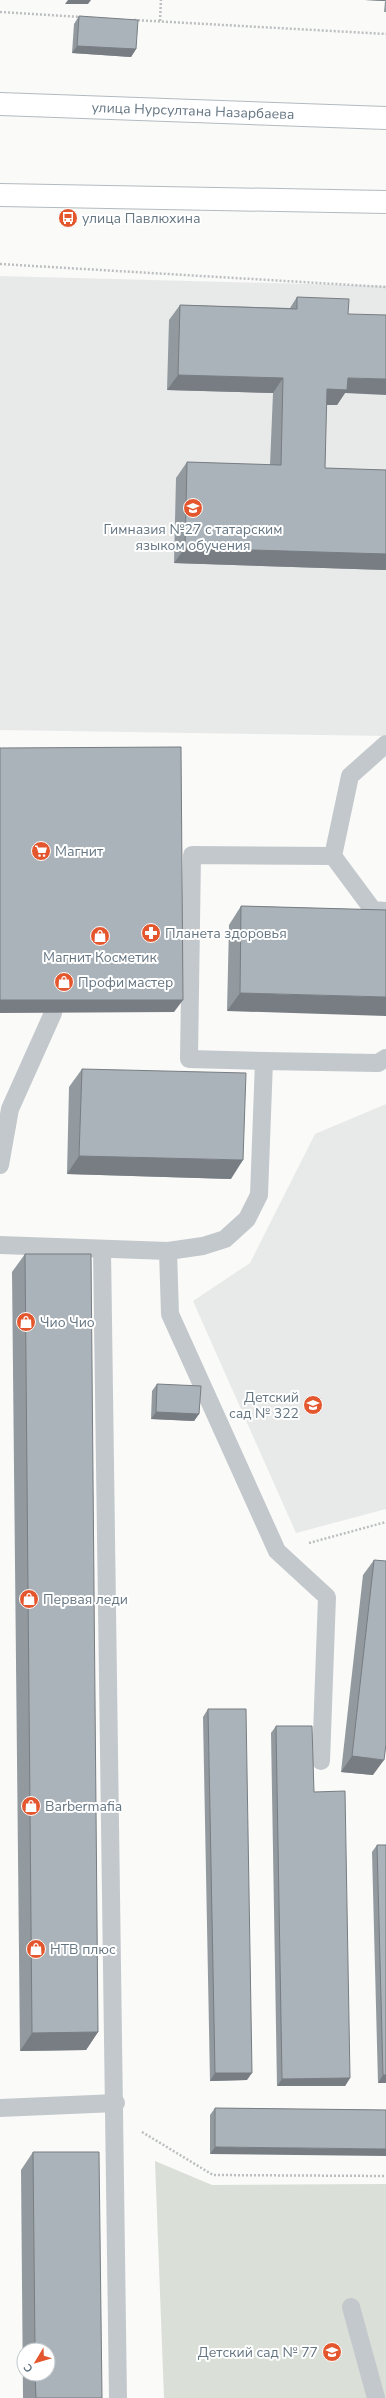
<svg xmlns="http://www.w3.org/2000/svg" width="386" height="2398" viewBox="0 0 386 2398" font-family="'Nunito Sans',sans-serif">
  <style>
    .built { fill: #e8e9e9 }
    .green { fill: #dadfd7 }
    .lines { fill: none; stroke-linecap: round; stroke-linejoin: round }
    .secondary-casing { stroke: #b3babf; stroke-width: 24 }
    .path { stroke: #bbbfc2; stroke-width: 2.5; stroke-dasharray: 2 2; stroke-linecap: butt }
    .service { stroke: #c3c8cc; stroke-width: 18 }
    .secondary { stroke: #fff; stroke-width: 22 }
    .wall { fill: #929a9f; fill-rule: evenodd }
    .shaded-wall { fill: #777d82 }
    .building { fill: #aab3b9; stroke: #777d82 }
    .labels { text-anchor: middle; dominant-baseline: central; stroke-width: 4; stroke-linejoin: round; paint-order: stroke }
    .street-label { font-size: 14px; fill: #657683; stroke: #fff }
    .poi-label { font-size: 14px; fill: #657683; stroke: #fff; text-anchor: start }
  </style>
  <rect width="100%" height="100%" fill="#fafaf8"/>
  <g class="built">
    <polygon points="0,276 386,286 386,736 0,730"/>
    <polygon points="386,1104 386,1509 296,1533 193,1301 250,1263 315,1134"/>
  </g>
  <polygon class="green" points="155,2161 212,2185 386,2184 386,2398 164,2398"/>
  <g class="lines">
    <defs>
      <g id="secondary">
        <polyline points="0,104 386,118"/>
        <polyline points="0,195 386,202"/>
      </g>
    </defs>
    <use href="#secondary" class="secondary-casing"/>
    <g class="path">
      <polyline points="0,12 81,17"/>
      <polyline points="134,20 386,34"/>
      <polyline points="160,21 161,0"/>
      <polyline points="0,264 386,287"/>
      <polyline points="309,1543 386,1522"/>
      <polyline points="142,2132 213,2175 386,2176"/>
    </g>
    <g class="service">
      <polyline points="333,856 373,910 386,911"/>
      <polyline points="264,1061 189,1059 192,855 333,856 350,776 386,744"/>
      <polyline points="0,1165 10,1109 53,1013"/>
      <polyline points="0,1245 168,1251 203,1246 225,1239 247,1219 259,1195 264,1061 378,1063 386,1058"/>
      <polyline points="102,1249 118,2398"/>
      <polyline points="168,1251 170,1314 277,1551 327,1597 321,1761"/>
      <polyline points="0,2108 116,2103"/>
      <polyline points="351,2307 376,2398"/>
    </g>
    <use href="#secondary" class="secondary"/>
  </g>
  <g class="wall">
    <polygon points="365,0 386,0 386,12 384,12 385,1"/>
    <polygon points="79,16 136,49 131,57 72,53 74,24"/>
    <polygon points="297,297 345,393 337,405 326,405 325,468 386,470 386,570 174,563 176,478 187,462 270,465 273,393 167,390 169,320 180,305 290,308"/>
    <polygon points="241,906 386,910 227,1011 229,925"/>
    <polygon points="82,1069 231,1179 67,1174 69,1087"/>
    <polygon points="25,1254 98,2032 86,2050 20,2051 12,1272"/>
    <polygon points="157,1384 199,1414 194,1421 151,1419 152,1391"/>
    <polygon points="374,1560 373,1775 341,1772 363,1575"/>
    <polygon points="208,1709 247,2080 210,2081 203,1717"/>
    <polygon points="276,1726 314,1792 350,2078 345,2086 277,2086 271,1733"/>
    <polygon points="377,1845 386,1845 386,2083 378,2083 372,1852"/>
    <polygon points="215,2108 386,2110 210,2154 210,2115"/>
    <path d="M33,2152L102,2398H23L21,2170ZM24,2350H48V2374H24Z"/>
  </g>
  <g class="shaded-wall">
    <polygon points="68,0 91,0 88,4 65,4"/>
    <polygon points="365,0 385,0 385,1"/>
    <polygon points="77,46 136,49 131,57 72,53"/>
    <polygon points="178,375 283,378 273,393 167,390"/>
    <polygon points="348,378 386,379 386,395 345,393 337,405 316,405 327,389"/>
    <polygon points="185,548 386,554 386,570 174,563"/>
    <polygon points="240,993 386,997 386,1016 227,1011"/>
    <polygon points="0,1000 183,1000 174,1012 0,1013"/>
    <polygon points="79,1156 243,1160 231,1179 67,1174"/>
    <polygon points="156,1412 199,1414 194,1421 151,1419"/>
    <polygon points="352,1756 384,1760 373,1775 341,1772"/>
    <polygon points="98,2032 86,2050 20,2051 32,2033"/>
    <polygon points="215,2073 252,2073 247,2080 210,2081"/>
    <polygon points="383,2075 386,2075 386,2083 378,2083"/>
    <polygon points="350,2078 345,2086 277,2086 282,2079"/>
    <polygon points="215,2147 386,2149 386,2156 210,2154"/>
  </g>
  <g class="building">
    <polygon points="79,16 138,20 136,49 77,46"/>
    <polygon points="297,297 349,299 348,314 386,315 386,379 348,378 347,390 327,389 325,468 386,470 386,554 185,548 187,462 281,465 283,378 178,375 180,305 297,309"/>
    <polygon points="181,747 183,1000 0,1000 0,748"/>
    <polygon points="241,906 386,910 386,997 240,993"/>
    <polygon points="82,1069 246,1073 243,1160 79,1156"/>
    <polygon points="25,1254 91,1254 98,2032 32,2033"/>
    <polygon points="157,1384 201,1386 199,1414 156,1412"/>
    <polygon points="374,1560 386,1561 386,1744 384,1760 352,1756"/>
    <polygon points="208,1709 246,1709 252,2073 215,2073"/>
    <polygon points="276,1726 312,1726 314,1792 345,1791 350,2078 282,2079"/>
    <polygon points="377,1845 386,1845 386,2075 383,2075"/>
    <polygon points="215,2108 386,2110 386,2149 215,2147"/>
    <polygon points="33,2152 99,2152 102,2398 36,2398 35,2374 48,2374 48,2350 35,2350"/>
  </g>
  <defs>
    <symbol id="bus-disc" viewBox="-11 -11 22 22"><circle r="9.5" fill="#e4572e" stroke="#fff"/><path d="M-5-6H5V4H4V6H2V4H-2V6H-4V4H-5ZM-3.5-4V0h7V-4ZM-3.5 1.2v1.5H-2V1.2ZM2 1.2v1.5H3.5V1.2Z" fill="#fff"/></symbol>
    <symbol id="school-disc" viewBox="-11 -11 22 22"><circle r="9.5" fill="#e4572e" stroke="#fff"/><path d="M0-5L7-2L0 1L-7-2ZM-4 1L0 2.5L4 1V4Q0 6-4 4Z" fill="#fff"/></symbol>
    <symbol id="supermarket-disc" viewBox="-11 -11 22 22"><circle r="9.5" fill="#e4572e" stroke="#fff"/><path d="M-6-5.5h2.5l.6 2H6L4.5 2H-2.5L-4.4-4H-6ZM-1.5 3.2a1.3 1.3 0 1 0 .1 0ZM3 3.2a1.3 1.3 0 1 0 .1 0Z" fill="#fff"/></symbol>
    <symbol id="pharmacy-disc" viewBox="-11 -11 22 22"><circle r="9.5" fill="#e4572e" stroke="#fff"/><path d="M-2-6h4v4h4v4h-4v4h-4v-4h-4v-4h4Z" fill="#fff"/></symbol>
    <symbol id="shop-disc" viewBox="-11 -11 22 22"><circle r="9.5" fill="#e4572e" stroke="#fff"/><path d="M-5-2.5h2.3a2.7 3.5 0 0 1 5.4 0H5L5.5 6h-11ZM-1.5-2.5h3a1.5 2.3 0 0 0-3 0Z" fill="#fff"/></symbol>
  </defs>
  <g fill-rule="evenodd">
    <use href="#bus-disc" x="57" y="207" width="22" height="22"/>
    <use href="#school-disc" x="182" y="497" width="22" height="22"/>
    <use href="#supermarket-disc" x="30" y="840" width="22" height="22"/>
    <use href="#pharmacy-disc" x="140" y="922" width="22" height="22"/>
    <use href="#shop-disc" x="89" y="925" width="22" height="22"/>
    <use href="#shop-disc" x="53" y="971" width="22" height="22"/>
    <use href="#shop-disc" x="15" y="1311" width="22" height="22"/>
    <use href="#school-disc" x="302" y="1394" width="22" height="22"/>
    <use href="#shop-disc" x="18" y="1588" width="22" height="22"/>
    <use href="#shop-disc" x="20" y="1795" width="22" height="22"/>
    <use href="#shop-disc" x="25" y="1938" width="22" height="22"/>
    <use href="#school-disc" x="321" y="2341" width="22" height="22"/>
  </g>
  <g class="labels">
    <g class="street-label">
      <text transform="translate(193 111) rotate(2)">улица Нурсултана Назарбаева</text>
    </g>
    <g class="poi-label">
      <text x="82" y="218">улица Павлюхина</text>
      <text x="193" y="529" text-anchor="middle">Гимназия №27 с татарским<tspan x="193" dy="16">языком обучения</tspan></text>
      <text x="55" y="851">Магнит</text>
      <text x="165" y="933">Планета здоровья</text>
      <text x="100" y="957" text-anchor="middle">Магнит Косметик</text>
      <text x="78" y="982">Профи мастер</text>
      <text x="40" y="1322">Чио Чио</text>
      <text x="299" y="1397" text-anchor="end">Детский<tspan x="299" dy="16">сад № 322</tspan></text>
      <text x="43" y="1599">Первая леди</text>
      <text x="45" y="1806">Barbermafia</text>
      <text x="50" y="1949">НТВ плюс</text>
      <text x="318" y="2352" text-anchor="end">Детский сад № 77</text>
    </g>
  </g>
  <g transform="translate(36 2362) rotate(232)"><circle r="19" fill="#ffffff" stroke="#c1c8cd"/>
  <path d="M0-3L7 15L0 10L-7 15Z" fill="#e4572e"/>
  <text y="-6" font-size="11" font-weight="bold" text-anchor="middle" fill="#657683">С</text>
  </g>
</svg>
